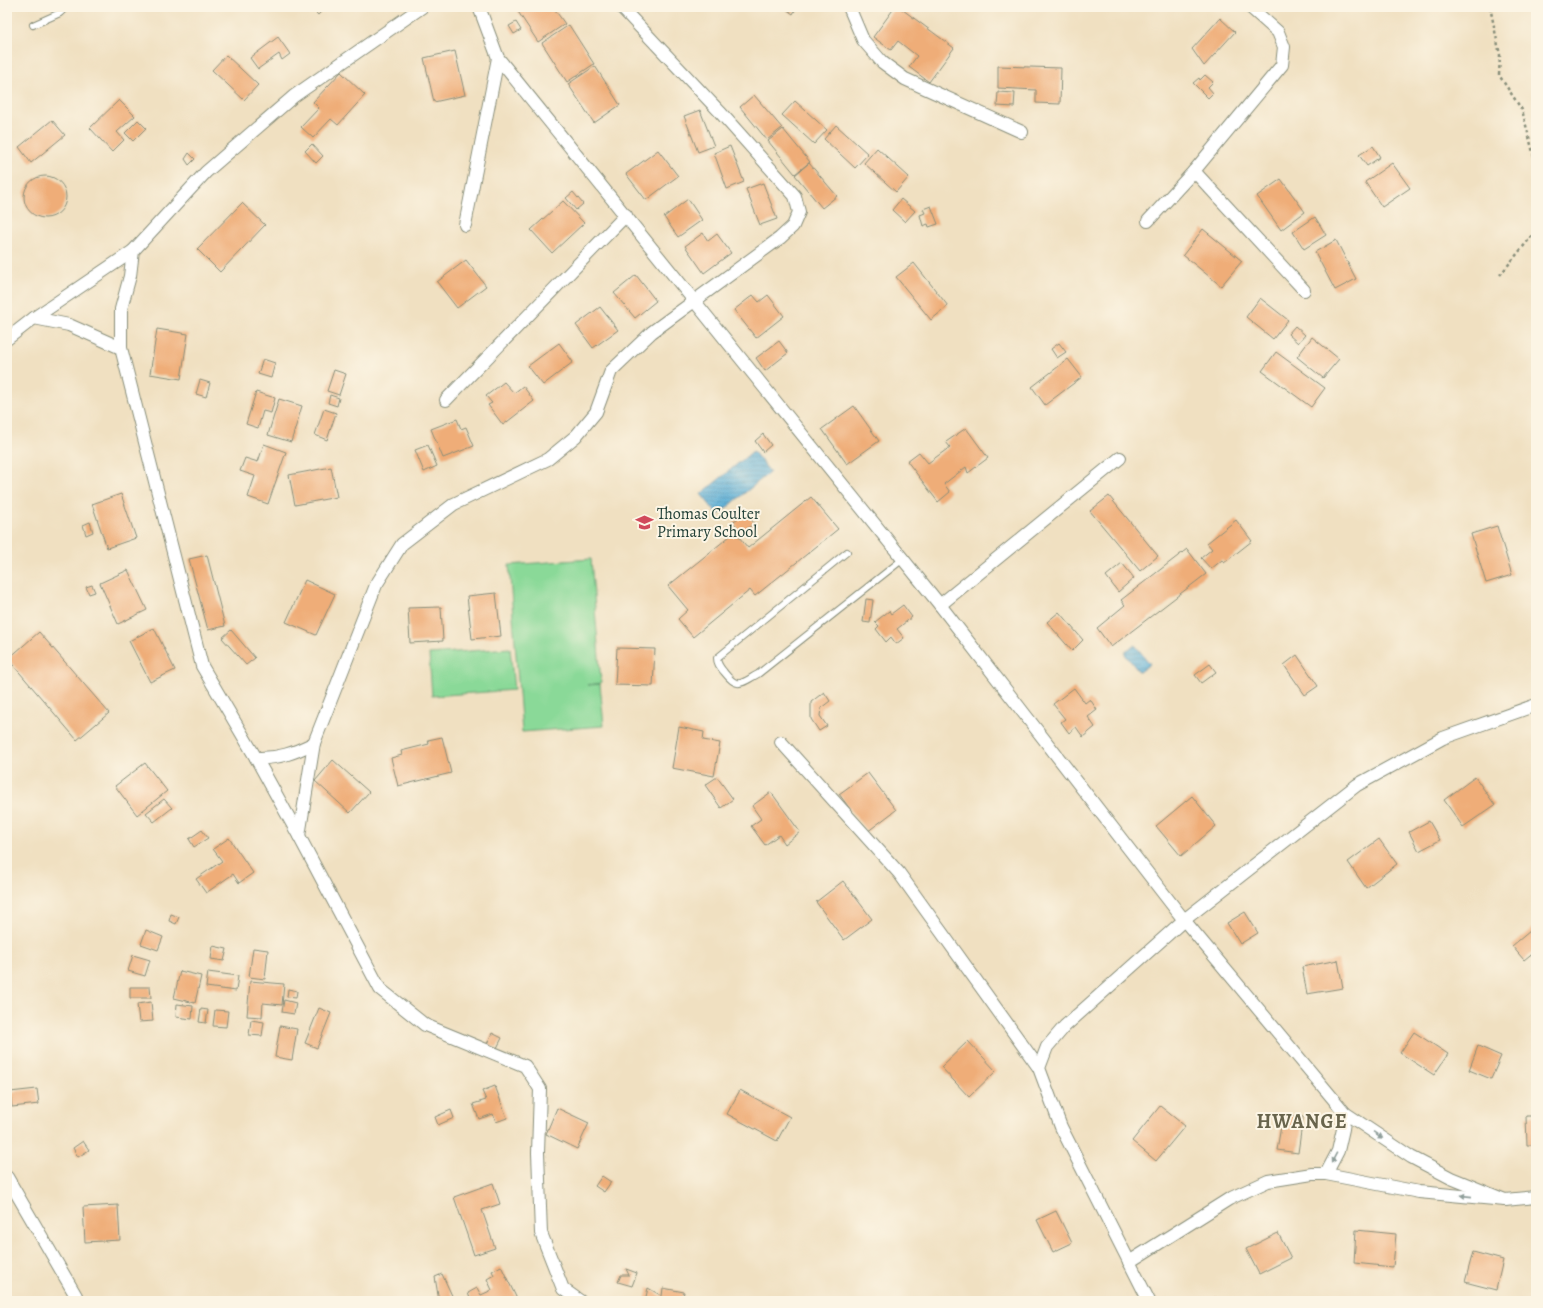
<svg xmlns="http://www.w3.org/2000/svg" width="1543" height="1308" viewBox="0 0 1543 1308" font-family="Alegreya,serif">
  <style>
    .green { fill: #8ad998; stroke: #548b66 }
    .water { fill: url(#water-rules); stroke: #3d7686 }
    .building { fill: #efad78 }
    .lines { fill: none; stroke-linecap: round; stroke-linejoin: round }
    .lane-casing { stroke: #888e7a; stroke-width: 8 }
    .street-casing { stroke: #888e7a; stroke-width: 14 }
    .path { stroke: #888e7a; stroke-width: 2.5; stroke-dasharray: 3 3; stroke-linecap: butt }
    .lane { stroke: #fff; stroke-width: 6 }
    .street { stroke: #fff; stroke-width: 12 }
    .oneway { fill: #8f9e9a }
    .labels { text-anchor: middle; dominant-baseline: central; stroke-width: 4; stroke-linejoin: round; paint-order: stroke }
    .poi-label { font-size: 16px; fill: #1f3d34; stroke: #fcf5e5; text-anchor: start }
    .district-label { font-size: 20px; font-weight: bold; letter-spacing: 1px; fill: #68644c; stroke: #fcf5e5 }
  </style>
  <defs>
    <pattern id="water-rules" width="6" height="5" patternUnits="userSpaceOnUse"><rect width="6" height="5" fill="#5bafd7"/><path d="M0 2.5h6" fill="none" stroke="#4b90af"/></pattern>
  </defs>
  <rect width="100%" height="100%" fill="#fcf5e5"/>
  <filter id="ink" filterUnits="userSpaceOnUse"><feTurbulence type="fractalNoise" baseFrequency=".025" numOctaves="2"/><feDisplacementMap in="SourceGraphic" scale="8" xChannelSelector="R" yChannelSelector="G"/><feConvolveMatrix kernelMatrix="1 2 1 2 8 2 1 2 1" color-interpolation-filters="sRGB"/></filter>
  <filter id="wash" filterUnits="userSpaceOnUse"><feTurbulence type="fractalNoise" baseFrequency=".012" numOctaves="4" result="noise"/><feDisplacementMap in="SourceGraphic" scale="16" xChannelSelector="R" yChannelSelector="G"/><feGaussianBlur stdDeviation="0.9" result="paint"/><feColorMatrix in="noise" values="0 0 0 0 0 0 0 0 0 0 0 0 0 0 0 0 0 1.4 0 .05"/><feComposite in="paint" operator="in"/></filter>
  <g filter="url(#wash)">
    <rect width="100%" height="100%" fill="#f0e0c1"/>
    <g class="green">
      <polygon points="591,559 601,683 588,685 600,684 604,726 522,732 509,565"/>
      <polygon points="510,648 514,690 432,696 429,654"/>
    </g>
    <g class="water">
      <polygon points="753,451 770,472 718,515 701,494"/>
      <polygon points="1135,645 1150,664 1139,672 1124,653"/>
    </g>
    <g id="blocks">
      <g class="building">
        <polygon points="310,7 326,7 318,15"/>
        <polygon points="515,7 553,7 565,24 538,42"/>
        <polygon points="783,7 797,7 793,14"/>
        <polygon points="895,7 899,7 954,48 929,82 909,67 917,56 898,41 891,50 873,37"/>
        <polygon points="1220,18 1235,32 1204,66 1192,49"/>
        <polygon points="516,22 521,30 514,34 509,26"/>
        <polygon points="569,25 594,64 567,82 542,43"/>
        <polygon points="278,37 290,54 282,60 279,54 258,69 250,58"/>
        <polygon points="455,51 465,95 434,102 424,58"/>
        <polygon points="226,55 258,85 244,100 212,70"/>
        <polygon points="595,66 620,105 594,123 568,84"/>
        <polygon points="998,66 1061,68 1060,104 1036,103 1036,90 998,88"/>
        <polygon points="341,72 365,95 338,125 331,119 313,138 301,127 319,108 313,102"/>
        <polygon points="1205,75 1213,82 1208,87 1213,93 1208,98 1193,83 1199,78 1200,80"/>
        <polygon points="998,92 1015,93 1014,107 997,106"/>
        <polygon points="754,95 782,128 767,140 740,107"/>
        <polygon points="119,100 135,116 117,132 124,140 112,152 90,128"/>
        <polygon points="795,101 827,130 814,144 782,115"/>
        <polygon points="700,110 714,146 698,152 684,116"/>
        <polygon points="52,120 65,135 31,163 19,147"/>
        <polygon points="138,120 146,128 133,141 125,133"/>
        <polygon points="836,125 868,154 855,168 824,139"/>
        <polygon points="783,129 810,162 795,174 768,141"/>
        <polygon points="312,144 323,156 316,163 305,151"/>
        <polygon points="730,146 744,182 727,189 714,153"/>
        <polygon points="1373,146 1380,157 1367,166 1359,155"/>
        <polygon points="877,148 909,177 896,192 864,163"/>
        <polygon points="658,150 678,176 646,200 626,174"/>
        <polygon points="189,153 195,159 189,165 185,159"/>
        <polygon points="809,163 837,196 822,208 795,175"/>
        <polygon points="1392,163 1410,188 1382,207 1365,182"/>
        <circle cx="45" cy="197" r="21"/>
        <polygon points="1281,179 1305,212 1281,230 1257,196"/>
        <polygon points="763,183 777,219 760,225 746,189"/>
        <polygon points="573,192 583,204 576,210 566,198"/>
        <polygon points="688,199 702,220 678,237 664,217"/>
        <polygon points="901,199 915,211 905,222 892,210"/>
        <polygon points="563,201 584,223 552,253 531,230"/>
        <polygon points="242,203 265,225 220,272 197,249"/>
        <polygon points="931,206 938,224 929,227 928,224 923,226 920,215 925,213 923,209"/>
        <polygon points="1315,217 1326,235 1304,249 1293,232"/>
        <polygon points="1203,229 1242,261 1221,286 1183,255"/>
        <polygon points="703,233 708,241 717,234 731,253 704,273 685,246"/>
        <polygon points="1336,240 1356,279 1335,290 1315,252"/>
        <polygon points="466,260 486,286 457,308 437,282"/>
        <polygon points="914,263 948,306 931,320 896,277"/>
        <polygon points="636,275 656,301 635,318 614,293"/>
        <polygon points="753,295 759,302 768,295 784,316 756,338 734,310"/>
        <polygon points="1260,298 1288,320 1273,339 1246,317"/>
        <polygon points="600,307 618,330 593,348 576,325"/>
        <polygon points="1295,326 1305,335 1298,343 1288,334"/>
        <polygon points="157,329 188,334 181,379 150,374"/>
        <polygon points="1312,337 1339,359 1323,378 1297,357"/>
        <polygon points="779,341 788,353 765,371 756,358"/>
        <polygon points="559,343 573,362 543,385 528,366"/>
        <polygon points="1059,343 1066,352 1057,358 1051,349"/>
        <polygon points="1276,352 1325,388 1311,407 1262,371"/>
        <polygon points="263,359 275,363 271,378 258,374"/>
        <polygon points="1068,359 1082,377 1045,405 1032,387"/>
        <polygon points="334,370 346,374 339,395 327,391"/>
        <polygon points="200,380 210,383 206,397 196,394"/>
        <polygon points="504,382 514,393 523,386 534,401 503,425 488,405 492,403 486,396"/>
        <polygon points="256,392 275,398 271,413 263,411 258,428 246,424"/>
        <polygon points="330,395 339,398 337,406 328,403"/>
        <polygon points="279,399 302,406 291,442 268,435"/>
        <polygon points="854,406 879,441 847,464 822,429"/>
        <polygon points="324,409 336,413 327,440 315,435"/>
        <polygon points="457,419 461,429 466,427 474,446 443,458 431,429"/>
        <polygon points="966,428 988,458 968,473 966,467 944,484 950,492 938,502 907,461 919,452 928,463 950,447 946,442"/>
        <polygon points="763,434 771,445 763,452 755,441"/>
        <polygon points="264,444 286,452 268,504 248,497 255,476 240,471 245,458 258,462"/>
        <polygon points="428,445 437,466 424,472 415,450"/>
        <polygon points="331,467 337,497 295,505 289,475"/>
        <polygon points="121,494 136,538 107,548 92,504"/>
        <polygon points="1109,496 1158,556 1140,571 1090,511"/>
        <polygon points="811,497 838,529 755,596 750,590 693,637 678,619 688,610 668,586 735,532 748,548"/>
        <polygon points="745,512 754,523 742,533 733,522"/>
        <polygon points="1236,520 1252,541 1224,563 1222,560 1211,569 1201,558 1212,549 1207,543"/>
        <polygon points="90,522 93,532 86,535 83,525"/>
        <polygon points="1497,526 1512,575 1486,583 1471,534"/>
        <polygon points="1187,549 1206,574 1111,647 1097,628 1125,605 1121,600"/>
        <polygon points="207,555 225,626 208,630 189,559"/>
        <polygon points="1122,563 1134,578 1118,592 1106,576"/>
        <polygon points="128,570 147,610 118,624 100,583"/>
        <polygon points="305,580 335,594 316,635 286,622"/>
        <polygon points="92,585 95,592 89,594 86,587"/>
        <polygon points="496,593 501,636 472,639 467,596"/>
        <polygon points="866,599 873,600 870,623 863,622"/>
        <polygon points="903,605 912,617 897,629 904,638 896,644 891,637 886,642 876,629 879,626 875,622 889,611 891,614"/>
        <polygon points="441,607 443,641 410,643 408,608"/>
        <polygon points="1059,612 1083,640 1072,651 1047,622"/>
        <polygon points="154,628 175,670 150,682 129,641"/>
        <polygon points="231,630 255,658 246,665 222,638"/>
        <polygon points="39,632 109,713 77,740 8,659"/>
        <polygon points="617,648 655,649 653,686 615,685"/>
        <polygon points="1297,655 1318,686 1305,695 1284,665"/>
        <polygon points="1210,664 1216,672 1201,683 1195,675"/>
        <polygon points="1074,688 1085,703 1090,699 1097,710 1088,717 1095,727 1083,737 1076,727 1069,733 1061,722 1065,719 1053,704"/>
        <polygon points="824,692 830,701 821,708 820,716 827,726 819,731 811,719 811,702"/>
        <polygon points="679,727 704,732 703,740 720,743 714,776 672,768"/>
        <polygon points="442,737 451,773 398,786 391,758 402,755 401,751 429,744 428,740"/>
        <polygon points="333,760 369,792 350,813 315,781"/>
        <polygon points="145,763 167,791 137,815 115,786"/>
        <polygon points="868,773 896,810 867,832 839,794"/>
        <polygon points="717,777 733,799 721,808 705,785"/>
        <polygon points="1475,777 1495,805 1463,827 1444,800"/>
        <polygon points="771,792 800,832 785,844 779,835 765,845 751,826 761,819 752,806"/>
        <polygon points="1192,796 1216,826 1181,856 1156,826"/>
        <polygon points="164,799 172,808 154,822 146,813"/>
        <polygon points="1429,821 1440,840 1419,851 1409,832"/>
        <polygon points="202,830 208,838 194,847 189,839"/>
        <polygon points="229,838 253,873 239,883 233,874 206,893 196,879 222,861 213,849"/>
        <polygon points="1379,839 1397,864 1366,888 1348,862"/>
        <polygon points="843,881 872,919 844,940 816,902"/>
        <polygon points="1245,912 1258,933 1240,944 1227,923"/>
        <polygon points="171,914 179,917 176,924 169,921"/>
        <polygon points="1536,926 1536,952 1535,951 1524,960 1512,946"/>
        <polygon points="146,930 163,937 158,950 141,944"/>
        <polygon points="213,946 227,949 224,961 211,959"/>
        <polygon points="253,948 268,950 265,979 249,977"/>
        <polygon points="133,955 150,960 145,976 128,971"/>
        <polygon points="1338,960 1343,988 1307,994 1302,967"/>
        <polygon points="180,971 201,976 195,1003 174,998"/>
        <polygon points="208,972 238,976 236,991 206,987"/>
        <polygon points="250,981 284,984 282,1005 263,1003 262,1017 247,1016"/>
        <polygon points="130,987 150,987 151,998 130,998"/>
        <polygon points="288,989 297,991 296,998 287,997"/>
        <polygon points="284,1000 296,1003 294,1014 282,1012"/>
        <polygon points="151,1002 153,1021 139,1022 137,1004"/>
        <polygon points="177,1004 193,1006 192,1019 176,1017"/>
        <polygon points="319,1008 331,1013 317,1048 305,1043"/>
        <polygon points="201,1009 208,1010 206,1023 199,1022"/>
        <polygon points="215,1010 228,1011 226,1027 213,1026"/>
        <polygon points="251,1020 264,1022 262,1036 249,1035"/>
        <polygon points="280,1026 297,1029 292,1060 275,1057"/>
        <polygon points="1414,1032 1448,1054 1434,1075 1400,1053"/>
        <polygon points="492,1033 502,1038 497,1048 487,1044"/>
        <polygon points="968,1041 996,1071 969,1097 941,1067"/>
        <polygon points="1478,1046 1501,1056 1491,1079 1469,1070"/>
        <polygon points="495,1086 507,1118 496,1122 493,1114 479,1119 473,1104 486,1100 482,1091"/>
        <polygon points="37,1089 39,1104 12,1107 10,1092"/>
        <polygon points="740,1090 790,1117 777,1141 727,1114"/>
        <polygon points="1160,1106 1185,1126 1156,1161 1132,1141"/>
        <polygon points="557,1108 589,1123 577,1149 546,1134"/>
        <polygon points="451,1110 454,1118 438,1125 435,1117"/>
        <polygon points="1283,1114 1303,1117 1298,1153 1277,1150"/>
        <polygon points="1526,1116 1536,1116 1536,1145 1527,1145"/>
        <polygon points="83,1141 89,1150 78,1157 73,1148"/>
        <polygon points="602,1176 611,1182 604,1192 595,1186"/>
        <polygon points="493,1183 500,1204 482,1210 495,1248 474,1255 454,1197"/>
        <polygon points="118,1205 120,1240 85,1242 83,1207"/>
        <polygon points="1056,1211 1072,1243 1053,1252 1037,1220"/>
        <polygon points="1356,1230 1396,1234 1393,1267 1354,1263"/>
        <polygon points="1278,1233 1291,1258 1259,1274 1246,1249"/>
        <polygon points="1473,1252 1503,1260 1496,1290 1465,1282"/>
        <polygon points="501,1266 518,1301 471,1301 468,1293 477,1288 481,1295 492,1290 487,1279 494,1275 492,1271"/>
        <polygon points="626,1269 637,1273 632,1286 618,1282 621,1275 629,1275"/>
        <polygon points="442,1274 454,1300 439,1301 435,1277"/>
        <polygon points="648,1288 662,1296 663,1288 684,1292 682,1301 645,1301"/>
        <polygon points="1216,1297 1219,1301 1209,1301"/>
      </g>
    </g>
  </g>
  <g filter="url(#ink)">
    <use href="#blocks" fill-opacity="0" stroke="#888e7a" stroke-width="1"/>
    <g class="lines">
      <defs>
        <g id="lane">
          <polyline points="33,25 60,13 66,7"/>
          <path d="M847,552L717,658C717,664 720,667 724,672C738,690 741,683 758,674L903,559"/>
        </g>
        <g id="street">
          <polyline points="479,7 498,58 940,605 1184,920 1345,1113 1411,1157 1451,1178 1505,1200"/>
          <polyline points="849,7 863,40 882,62 905,79 1022,132"/>
          <polyline points="1194,171 1304,290"/>
          <polyline points="1148,221 1194,171 1282,65 1284,47 1278,32 1250,7"/>
          <polyline points="465,225 498,58"/>
          <polyline points="133,251 130,276 121,309 121,348 202,666 256,758 299,836 380,989 425,1025 525,1066 540,1089 538,1153 541,1233 563,1289 580,1301"/>
          <polyline points="34,318 69,325 121,348"/>
          <polyline points="7,339 34,318 133,251 206,172 294,96 422,7"/>
          <polyline points="446,400 626,215"/>
          <polyline points="940,605 1120,458"/>
          <polyline points="781,742 899,873 1039,1068"/>
          <path d="M256,758C278,759 294,753 314,743"/>
          <polyline points="299,836 314,743 376,585 402,544 454,504 548,459 576,436 596,412 611,371 652,332 780,238 793,226 799,212 795,196 720,112 621,7"/>
          <polyline points="1326,1174 1338,1151 1343,1129 1345,1113"/>
          <polyline points="7,1177 79,1301"/>
          <polyline points="1129,1262 1229,1199 1268,1181 1312,1174 1326,1174 1419,1192 1505,1200 1536,1197"/>
          <polyline points="1149,1301 1061,1127 1039,1068 1047,1047 1065,1026 1184,920 1357,785 1443,738 1536,705"/>
        </g>
      </defs>
      <use href="#lane" class="lane-casing"/>
      <use href="#street" class="street-casing"/>
      <g class="path">
        <polyline points="1490,7 1500,55 1499,75 1522,110 1536,164"/>
        <polyline points="1500,275 1536,231"/>
      </g>
      <use href="#lane" class="lane"/>
      <use href="#street" class="street"/>
    </g>
    <defs><path id="oneway-solid" d="M-6-.8H1V-3.2L6.5 0L1 3.2V.8H-6Z"/></defs>
    <g class="oneway">
      <use href="#oneway-solid" transform="translate(1378 1135) rotate(34)"/>
      <use href="#oneway-solid" transform="translate(1334 1158) rotate(118)"/>
      <use href="#oneway-solid" transform="translate(1466 1196) rotate(-174)"/>
    </g>
  </g>
  <defs>
    <symbol id="school-bare" viewBox="-9 -9 18 18"><path d="M0-5L7-2L0 1L-7-2ZM-4 1L0 2.5L4 1V4Q0 6-4 4Z" fill="#d1495b" stroke="#fcf5e5" stroke-width="2.5" paint-order="stroke"/></symbol>
  </defs>
  <g fill-rule="evenodd">
    <use href="#school-bare" x="632" y="510" width="25" height="25"/>
  </g>
  <g class="labels">
    <g class="poi-label">
      <text x="657" y="514">Thomas Coulter<tspan x="657" dy="18">Primary School</tspan></text>
    </g>
    <g class="district-label">
      <text x="1302" y="1121">HWANGE</text>
    </g>
  </g>
  <rect width="1543" height="1308" fill="none" stroke="#fcf5e5" stroke-width="24"/>
</svg>
